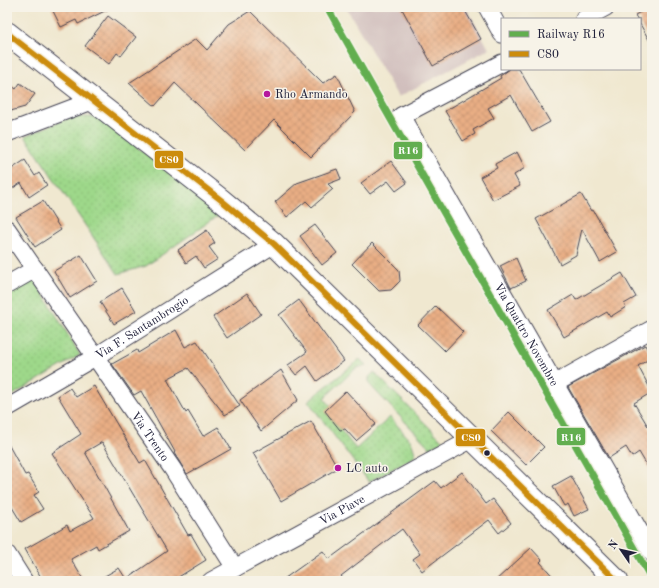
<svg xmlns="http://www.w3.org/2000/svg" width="659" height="588" font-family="'Old Standard TT',serif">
<defs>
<pattern id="grass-dots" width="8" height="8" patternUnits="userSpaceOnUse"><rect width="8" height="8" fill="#9ed88a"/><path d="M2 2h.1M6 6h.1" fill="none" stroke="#88b978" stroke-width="1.8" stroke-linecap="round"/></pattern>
<pattern id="building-cross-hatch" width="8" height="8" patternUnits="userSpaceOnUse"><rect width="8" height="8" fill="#e9ae84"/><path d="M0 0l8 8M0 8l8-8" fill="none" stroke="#c89573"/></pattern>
</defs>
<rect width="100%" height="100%" fill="#f7f3e8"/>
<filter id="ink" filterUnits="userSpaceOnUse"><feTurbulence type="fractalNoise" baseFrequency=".025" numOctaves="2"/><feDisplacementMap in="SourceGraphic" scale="8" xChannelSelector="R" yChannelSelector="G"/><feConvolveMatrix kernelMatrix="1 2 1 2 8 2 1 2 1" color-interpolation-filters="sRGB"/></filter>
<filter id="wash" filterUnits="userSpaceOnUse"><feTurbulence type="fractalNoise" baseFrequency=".012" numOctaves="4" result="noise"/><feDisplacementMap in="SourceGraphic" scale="16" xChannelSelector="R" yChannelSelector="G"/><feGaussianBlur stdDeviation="0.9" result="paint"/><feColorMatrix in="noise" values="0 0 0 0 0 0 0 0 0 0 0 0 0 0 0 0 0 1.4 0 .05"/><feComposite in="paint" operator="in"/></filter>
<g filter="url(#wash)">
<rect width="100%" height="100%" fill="#f0e8d0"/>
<path fill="#d1bfbd" d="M346,7H466L489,49L398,97Z"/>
<path fill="url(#grass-dots)" stroke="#607d62" d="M71,117H97L223,212L146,266L118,274L25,136Z
M34,278L80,355L11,396L7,389V294Z
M360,359L366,365L355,369L324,398L331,406L325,411L356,449L390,417L411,441L416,456L369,482L308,401Z
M374,372L443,441L430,448L369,384V377Z"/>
<g id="blocks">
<path fill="url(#building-cross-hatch)" d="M51,7H113L78,24L76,20L61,27Z
M401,7H463L481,39L433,66Z
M650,7H652V45L640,24V19H637L635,15Z
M250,11L323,83L337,74L355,112L311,157L274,120L245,150L175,83L155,106L129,83L196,39L207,50L229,24Z
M108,16L136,37L121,56L117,53L109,64L85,46Z
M510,69H519L550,122L532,132L511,95L488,108L494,118L473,130L475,134L463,141L445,111L501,78L500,76Z
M7,82L16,89L20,83L35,94L25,107L7,112Z
M517,152L525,168L514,175L520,186L493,200L480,177L497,168L495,164Z
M25,160L35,176L39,173L47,185L29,197L21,183L7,192V172Z
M391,161L407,183L396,191L388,181L370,194L361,183Z
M337,169L341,179L328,184L333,189L312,207L306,201L287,217L275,202L297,183Z
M581,194L591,211L593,210L617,252L600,262L582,229L576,255L560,264L536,219Z
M43,201L61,230L35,247L16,217Z
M315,225L337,253L322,265L300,236Z
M207,230L215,243L209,247L218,259L204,268L196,256L186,263L178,250Z
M372,243L399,270L400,281L391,290L379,291L352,264Z
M81,255L97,281L70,298L54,271Z
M516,258L526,281L511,288L500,266Z
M622,273L636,297L624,304L626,307L610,317L607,312L564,337L548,310L573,295L576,300Z
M122,288L136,311L114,324L100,302Z
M247,293L261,314L227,338L213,317Z
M299,300L344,361L317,381L307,366L296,375L288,365L307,352L279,315Z
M436,306L463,332L445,351L418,325Z
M176,330L185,347L197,341L240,406L225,415L188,368L167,379L186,413L188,411L203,436L218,427L231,449L187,474L174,453L175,452L141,391L134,395L112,364L137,350L138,353Z
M645,345L652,357L638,366L652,392L634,403L652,433V474L639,452L632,457L626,447L609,458L568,387Z
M281,370L298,400L261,431L240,400Z
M94,386L140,463L145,460L188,535L191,534L206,560L172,581H96L119,568L126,579L167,551L102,442L85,452L129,531L98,549L96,545L71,559L84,581H43L25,549L67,525L70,531L94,518L52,453L81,434L58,396L70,388L76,397Z
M346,391L376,424L356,441L345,429L340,430L325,411Z
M509,412L544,447L526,465L491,431Z
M311,421L338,468L281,501L253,453Z
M7,442L25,475L28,474L39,492L34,495L43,509L21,522L7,499Z
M462,472L486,504L493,499L511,523L499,533L489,520L422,571L413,559L420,554L402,529L341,576L345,581H281L323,551L329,559L435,481L441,488Z
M571,476L589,509L574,516L568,504L564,506L553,486Z
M531,548L542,560L540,562L557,581H495Z"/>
</g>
</g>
<g filter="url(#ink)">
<use href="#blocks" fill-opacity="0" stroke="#414051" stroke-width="1"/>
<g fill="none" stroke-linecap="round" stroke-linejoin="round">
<g stroke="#414051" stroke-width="19">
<g id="street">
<path d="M487,7L502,34"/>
<path d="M584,19L606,7"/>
<path id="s1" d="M502,63L401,116L652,553"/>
<path d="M7,133L94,100"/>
<path id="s2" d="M7,229L172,468L235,568"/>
<path d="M7,285L35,269"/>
<path d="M554,384L652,329"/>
<path id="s3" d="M7,408L95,357L274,244"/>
<path d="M7,554L24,581"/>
<path id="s4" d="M211,581L472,439"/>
</g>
</g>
<g stroke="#414051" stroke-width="24">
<path id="secondary" d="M7,33L221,200L274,244L617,581"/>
</g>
<use href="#street" stroke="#fff" stroke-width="17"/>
<use href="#secondary" stroke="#fff" stroke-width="22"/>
<g stroke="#f7f3e8" stroke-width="9">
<path id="bus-1" d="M7,33L221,200L274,244L617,581"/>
</g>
<use href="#bus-1" stroke="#cc8c0c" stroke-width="6"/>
<g stroke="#f7f3e8" stroke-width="10">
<path id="rail-1" d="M327,7L652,580"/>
</g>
<use href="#rail-1" stroke="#62ae4f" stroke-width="7"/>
</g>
</g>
<g fill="#b5179e" stroke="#f7f3e8" stroke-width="1.5">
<circle cx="267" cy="94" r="4"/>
<circle cx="338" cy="468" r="4"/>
</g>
<circle fill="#22223b" stroke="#f7f3e8" stroke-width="1.5" cx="487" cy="453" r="3.5"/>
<g text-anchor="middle" stroke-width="3" stroke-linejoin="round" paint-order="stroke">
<g font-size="12" fill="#22223b" stroke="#f7f3e8" text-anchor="start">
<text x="275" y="98">Rho Armando</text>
<text x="346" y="472">LC auto</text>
</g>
<g font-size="12" fill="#22223b" stroke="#f7f3e8">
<text dy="4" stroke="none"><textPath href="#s3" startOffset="157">Via F. Santambrogio</textPath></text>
<text dy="4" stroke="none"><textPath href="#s1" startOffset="366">Via Quattro Novembre</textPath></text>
<text dy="4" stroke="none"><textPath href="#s2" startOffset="252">Via Trento</textPath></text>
<text dy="4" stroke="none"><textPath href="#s4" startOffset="149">Via Piave</textPath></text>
</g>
</g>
<g stroke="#f7f3e8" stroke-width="1.5">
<rect x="393" y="141" width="30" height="19" rx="4" fill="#62ae4f"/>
<rect x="154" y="150" width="30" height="19" rx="4" fill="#cc8c0c"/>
<rect x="556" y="427" width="30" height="19" rx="4" fill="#62ae4f"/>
<rect x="455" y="428" width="31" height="19" rx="4" fill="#cc8c0c"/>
</g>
<g font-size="11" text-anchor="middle" font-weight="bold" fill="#fff">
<text x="408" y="154">R16</text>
<text x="169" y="163">C80</text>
<text x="571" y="441">R16</text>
<text x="471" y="441">C80</text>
</g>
<rect width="659" height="588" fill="none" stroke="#f7f3e8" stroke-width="24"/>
<rect x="501" y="18" width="140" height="52" fill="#f7f3e8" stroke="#a29fa3"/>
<rect x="509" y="31" width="20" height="6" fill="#62ae4f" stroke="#a29fa3"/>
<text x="537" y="38" font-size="12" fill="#22223b">Railway R16</text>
<rect x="509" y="51" width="20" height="6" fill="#cc8c0c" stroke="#a29fa3"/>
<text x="537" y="58" font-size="12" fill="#22223b">C80</text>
<g transform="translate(621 550) rotate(304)" stroke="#f7f3e8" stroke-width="3" paint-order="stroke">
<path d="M0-3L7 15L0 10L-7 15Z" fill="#22223b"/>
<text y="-6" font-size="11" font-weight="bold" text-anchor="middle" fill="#22223b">N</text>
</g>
</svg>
